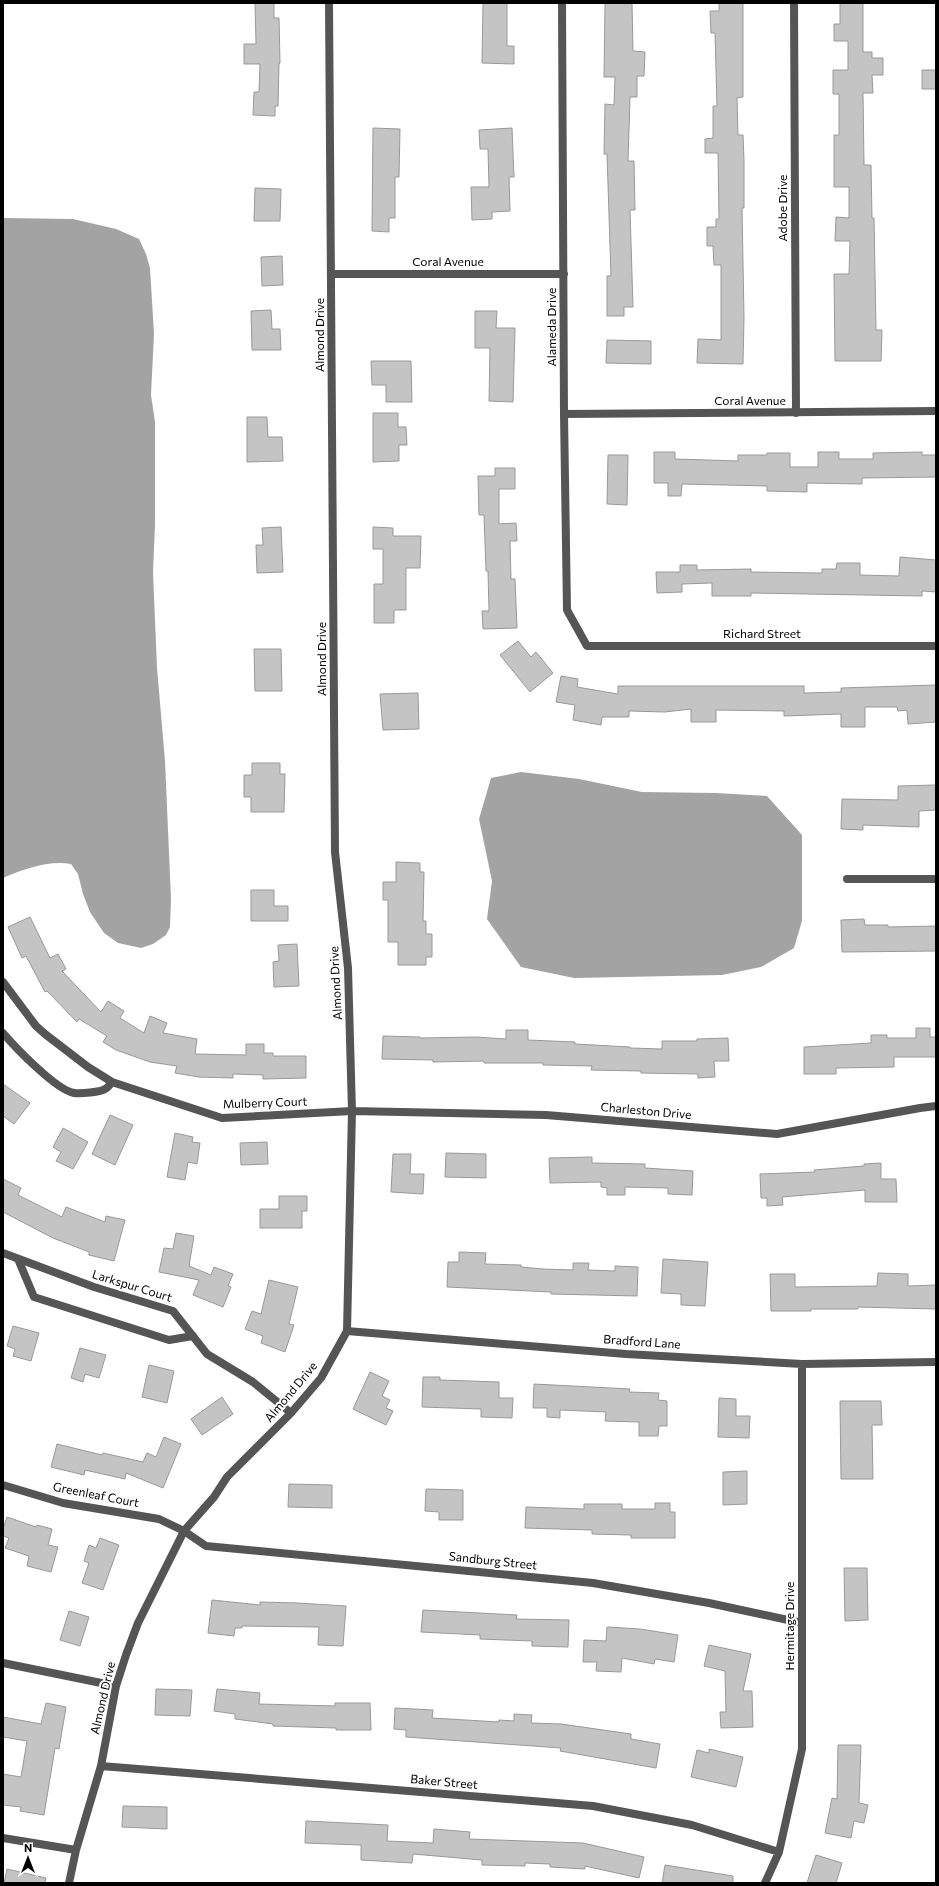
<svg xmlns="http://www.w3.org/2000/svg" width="939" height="1886" font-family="Commissioner,sans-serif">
<rect width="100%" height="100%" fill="#fff"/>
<path fill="#a3a3a3" d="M3,218L73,219L116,229L139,239L146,254L150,268L154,334L151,395L155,422V525L153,572L157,668L165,761L171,899L170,927L166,935L153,944L141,948L118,943L104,933L90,912L83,894L78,874L71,864C50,860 23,869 3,878Z
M521,772L579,779L642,792L716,793L767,796L802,835V921L794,948L761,967L722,975L574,978L521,967L487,919L492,881L479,819L491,778Z"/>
<path fill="#c4c4c4" stroke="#999" d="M255,3H274V18H279L280,63L279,64L278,106H275V116L253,115L254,92H259L260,64H244V44H256Z
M483,3H507V46H514V64L482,63Z
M605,3H632L633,51L645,52L644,76H637V97H630L628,161H634L635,210H630L633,307H624V316H607V276H611L607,154H604L605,104L614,105L615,77H604Z
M719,3H743V97L737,98L738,135H743L744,160V208H742L744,318L743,364L697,363L698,339L721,340V265H714L713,246H707V227H716V219H719L718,153H705V139L713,138V106H717L715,33H711L710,11H719Z
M840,3H863V52H872V58H883V75H872L873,93H863L864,165H871L872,218H874L876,330H882L881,361H835L834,274H849L850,241H835L836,217L849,218V187H834V135H839V94H833V70H848V41H834V24H840Z
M922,70H936V89H922Z
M373,128L400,129L399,177H395V218H389V232L372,231Z
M512,128L514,177H509L510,211L492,212V219L472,220L471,187H489L488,149H480L479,130Z
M255,188L281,189L280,221H254Z
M282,256L283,285L262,286L261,257Z
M271,310L272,329H280L281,350H252L251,311Z
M475,311H497L496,328H515L513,402L489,401L490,348H475Z
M607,340L651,341V364L606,363Z
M371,361H411L412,402H386V385H372Z
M373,413H398V427H406L407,445H399V461L373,462Z
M247,417H267L268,437H282L283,461L247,462Z
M654,452H675V459L738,461V455H767V453H790V467H818V452H839V459H873V453L922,452V455H936V477L862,478V484L807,483V492L767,491V486L682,484L681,496H668V483H654Z
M608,455H628L627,505L607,504Z
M495,468H515V489H499V524L516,523L517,541H510L511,579H515L517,628L483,629L482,611H489L488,571H486L484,515H479L478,476H495Z
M281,527L283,572L257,573L256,545H263L262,528Z
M373,527L393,528V536H421L420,568H406V610H394V623H374V584H383V549H373Z
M900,557L936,560V592L922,591V596L751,593V596H712V583L682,584V592L657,593L656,572H680V565H697V570L751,569V572L822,573V569H836L837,563H860V575L899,576Z
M518,641L531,657L536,652L553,673L530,692L500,655Z
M254,649H281L282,691H255Z
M561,676L578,679L577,687L618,694V686H804V693L841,692V688L936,685V722L908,724L907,710L898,711L897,707H865V727H841V714L784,716V711L716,710V722H691V709L665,712L629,711V717H602L601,725L573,720L575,705L556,702Z
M418,693L419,729L383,730L380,694Z
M252,763H280V774H285L284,812H251V797H244V775H252Z
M936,785V810L919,811V827L863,825V830L841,829L842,799L898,800V786Z
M396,862L420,863V872H424L423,921H426V934H432V957H426V965H398V942H388V900H383V882H396Z
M251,890H274V906H288V921H251Z
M30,917L50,958L58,954L66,969L62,971L101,1012L108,1001L124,1011L120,1018L144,1033L150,1016L167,1023L163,1033L197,1039L195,1054L246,1055V1044H264V1053H273V1056H306V1078L263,1079V1075L233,1074V1078L199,1077L175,1073L177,1066L150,1062L116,1050L103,1042L107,1036L79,1019L77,1022L47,991L45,992L26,956L22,958L8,927Z
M864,919L865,925H888V927L936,926V951L842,952L841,920Z
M297,944L299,986L274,987L273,962L279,961L278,945Z
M916,1028H930V1037H936V1057H894V1067L836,1068V1074H804V1047L871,1043V1035H887V1038H916Z
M506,1030H528V1040L575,1042V1044L630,1047V1048L662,1049V1041H697V1039L728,1038L729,1061H714L715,1077L698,1078V1074L641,1073V1071L591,1070L592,1066L543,1065V1063H484V1061L433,1062V1060L382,1059L383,1036L420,1037V1038L476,1037L506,1039Z
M3,1084L30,1103L14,1124L3,1116Z
M110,1115L133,1125L115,1165L92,1154Z
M63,1128L88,1142L73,1169L56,1161L61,1152L53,1147Z
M175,1133L193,1137L192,1142L200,1143L197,1164L188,1162L185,1180L167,1177Z
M267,1142L268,1164L241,1165L240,1143Z
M446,1153L486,1154V1178L445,1177Z
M393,1154H411L410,1174H424L423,1194L391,1192Z
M592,1157V1163L645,1164V1168L693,1171L692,1195L668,1194V1188L625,1187V1195H607V1188L601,1187V1182L550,1183L549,1158Z
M881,1163V1179H896L897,1202H865V1190L782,1197L783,1205L767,1206V1198H761L760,1174L815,1172L814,1170L864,1166V1164Z
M3,1179L21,1188L18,1195L62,1217L66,1207L105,1222L106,1216L125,1220L114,1261L89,1255V1252L53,1238L3,1212Z
M279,1196H307V1211H302V1228H260V1209H279Z
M176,1233L194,1236L189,1266L211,1275L214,1267L233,1274L228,1286L231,1287L223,1307L193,1295L199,1280L159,1272L164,1248L173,1249Z
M459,1252L486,1253L485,1264L521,1265V1267L543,1269L573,1270V1263H589L588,1270L615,1271V1266L638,1267L637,1296L551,1294V1292L447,1287L448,1262H459Z
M663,1259L708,1262L705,1306L681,1305V1294L661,1293Z
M878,1273L908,1274V1286L936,1285V1309L858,1307V1309H811V1311H771L770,1274H795V1287L877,1286Z
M269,1280L298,1287L289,1324L294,1325L285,1352L261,1343L263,1336L245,1329L252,1311L261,1314Z
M13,1326L39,1333L31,1361L13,1356L15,1349L7,1346Z
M80,1348L106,1355L99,1378L85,1374L83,1382L71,1378Z
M149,1365L174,1371L167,1403L142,1397Z
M370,1372L389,1381L382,1396L390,1400L386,1408L393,1411L386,1425L353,1409Z
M423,1377H440V1380L499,1382V1398H513L512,1418L481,1417V1409L422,1407Z
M534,1384L630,1389L629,1392L659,1393L658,1400L667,1401V1426H659L658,1436H639V1422L605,1421L606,1412L560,1410V1418L547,1417V1408H533Z
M222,1397L233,1414L202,1435L191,1419Z
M719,1398L736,1399V1416H750L749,1438L718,1437Z
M840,1401H881L882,1425H872L873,1479H841Z
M164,1437L181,1444L163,1488L126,1473L125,1479L85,1470L84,1475L51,1467L57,1444L102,1455L103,1453L143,1462L147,1453L156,1457Z
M747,1471V1504L723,1505V1472Z
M289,1484L332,1485V1508L288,1507Z
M426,1489L463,1490V1520H439V1512L425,1511Z
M655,1503H670V1512H675V1538H631V1535L592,1534V1530L525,1528L526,1507L584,1509V1504H622V1509H655Z
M7,1517L36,1527L37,1525L52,1529L48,1545L58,1547L51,1572L27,1566L29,1556L5,1548L9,1538L3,1536V1529Z
M100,1538L119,1545L103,1590L82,1583L89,1563L84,1561L89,1545L96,1548Z
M844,1568H867L868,1620L845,1621Z
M212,1600L260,1605V1602L298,1603L346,1606L343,1646L318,1645L319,1627L242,1626V1628H235L234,1636L208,1633Z
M423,1610L517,1615L516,1619L569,1620L568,1647L532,1646V1641L480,1639V1635L421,1632Z
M69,1611L89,1617L80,1646L60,1640Z
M607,1627L640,1629L678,1635L674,1662L655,1659L654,1664L622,1658L621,1672L596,1671L597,1662H583L584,1640L606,1641Z
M709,1645L751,1654L743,1691H752L753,1727L721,1728L720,1712H726L725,1671L704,1666Z
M156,1689L192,1690L190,1716L155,1715Z
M217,1689L260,1693L259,1704L335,1706V1703H370L371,1730H336V1728L273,1726V1724L235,1719V1714L214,1711Z
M46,1703L66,1707L59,1749L55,1748L44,1815L20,1811L21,1807L3,1805V1774L21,1777L27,1741L3,1737V1717L41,1724Z
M395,1708L433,1710L432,1718L499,1722V1720L514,1721V1714L532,1715L531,1723L561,1724L631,1734V1739L660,1744L656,1768L560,1751L561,1748L406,1737V1730L394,1729Z
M838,1745H861L859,1803L868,1805L864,1823L854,1821L851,1838L825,1833L832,1798L837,1799Z
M709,1749L743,1757L736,1787L691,1777L697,1750L709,1753Z
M123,1806L167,1807V1829L122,1827Z
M306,1821L388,1825L387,1841L433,1843L434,1829L470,1832L469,1839L583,1843L644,1857L639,1878L585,1866V1869L550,1867V1864L525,1863V1866L482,1865V1860L413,1854L412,1863L361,1860V1845L305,1843Z
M816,1855L842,1863L836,1883H807Z
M665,1865L733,1876V1883H662Z
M7,1869L46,1878L45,1883H4Z"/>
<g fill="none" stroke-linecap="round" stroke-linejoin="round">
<path stroke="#555" stroke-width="8" d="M18,1259L34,1297L169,1340L193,1336"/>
<path stroke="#555" stroke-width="8" d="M562,3L564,414L567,610L587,646H936
M794,3L796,413
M332,274H564
M564,414L936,411
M847,879H936
M3,982L36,1026L45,1034L88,1067L112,1082L222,1118L352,1111L546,1115L777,1134L920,1108L936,1106
M3,1033C15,1047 56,1090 74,1093C80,1094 101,1092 105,1089C108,1088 110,1084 112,1082
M3,1253L94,1287L173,1311L207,1354L253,1382L291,1413
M347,1331L626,1354L802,1364L936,1362
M3,1485L63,1503L159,1519L184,1531L206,1546L593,1583L709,1603L802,1623
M3,1663L116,1686
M101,1766L593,1806L692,1825L779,1852
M3,1838L76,1850
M69,1883L76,1850L101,1766L116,1686L126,1655L138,1623L184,1531L214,1497L227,1477L291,1413L321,1378L347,1331L352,1111L348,968L335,852L329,3
M765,1883L779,1852L802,1749V1364"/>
</g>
<g text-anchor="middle" stroke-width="4" stroke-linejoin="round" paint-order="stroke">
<g font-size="12" fill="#000" stroke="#fff">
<text transform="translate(783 208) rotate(-90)" y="4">Adobe Drive</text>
<text x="448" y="266">Coral Avenue</text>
<text transform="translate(552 327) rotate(-90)" y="4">Alameda Drive</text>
<text transform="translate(320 335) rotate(-90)" y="4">Almond Drive</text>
<text x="750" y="405">Coral Avenue</text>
<text x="762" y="638">Richard Street</text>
<text transform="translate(322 659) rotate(-90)" y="4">Almond Drive</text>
<text transform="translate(336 983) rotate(-93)" y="4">Almond Drive</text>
<text transform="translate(265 1103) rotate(-2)" y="4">Mulberry Court</text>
<text transform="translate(646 1111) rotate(5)" y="4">Charleston Drive</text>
<text transform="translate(132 1286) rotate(17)" y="4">Larkspur Court</text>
<text transform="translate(642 1342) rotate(4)" y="4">Bradford Lane</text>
<text transform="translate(291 1392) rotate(-50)" y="4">Almond Drive</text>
<text transform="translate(96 1495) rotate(11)" y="4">Greenleaf Court</text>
<text transform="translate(493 1561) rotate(6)" y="4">Sandburg Street</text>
<text transform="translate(790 1626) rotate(-90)" y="4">Hermitage Drive</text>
<text transform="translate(103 1698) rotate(-77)" y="4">Almond Drive</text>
<text transform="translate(444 1782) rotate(5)" y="4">Baker Street</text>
</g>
</g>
<rect width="939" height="1886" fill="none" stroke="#000000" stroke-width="8"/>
<g transform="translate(28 1858)" stroke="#ffffff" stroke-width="3" paint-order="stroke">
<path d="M0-3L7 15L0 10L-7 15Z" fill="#000000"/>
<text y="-6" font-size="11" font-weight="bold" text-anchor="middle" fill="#000000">N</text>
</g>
</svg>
